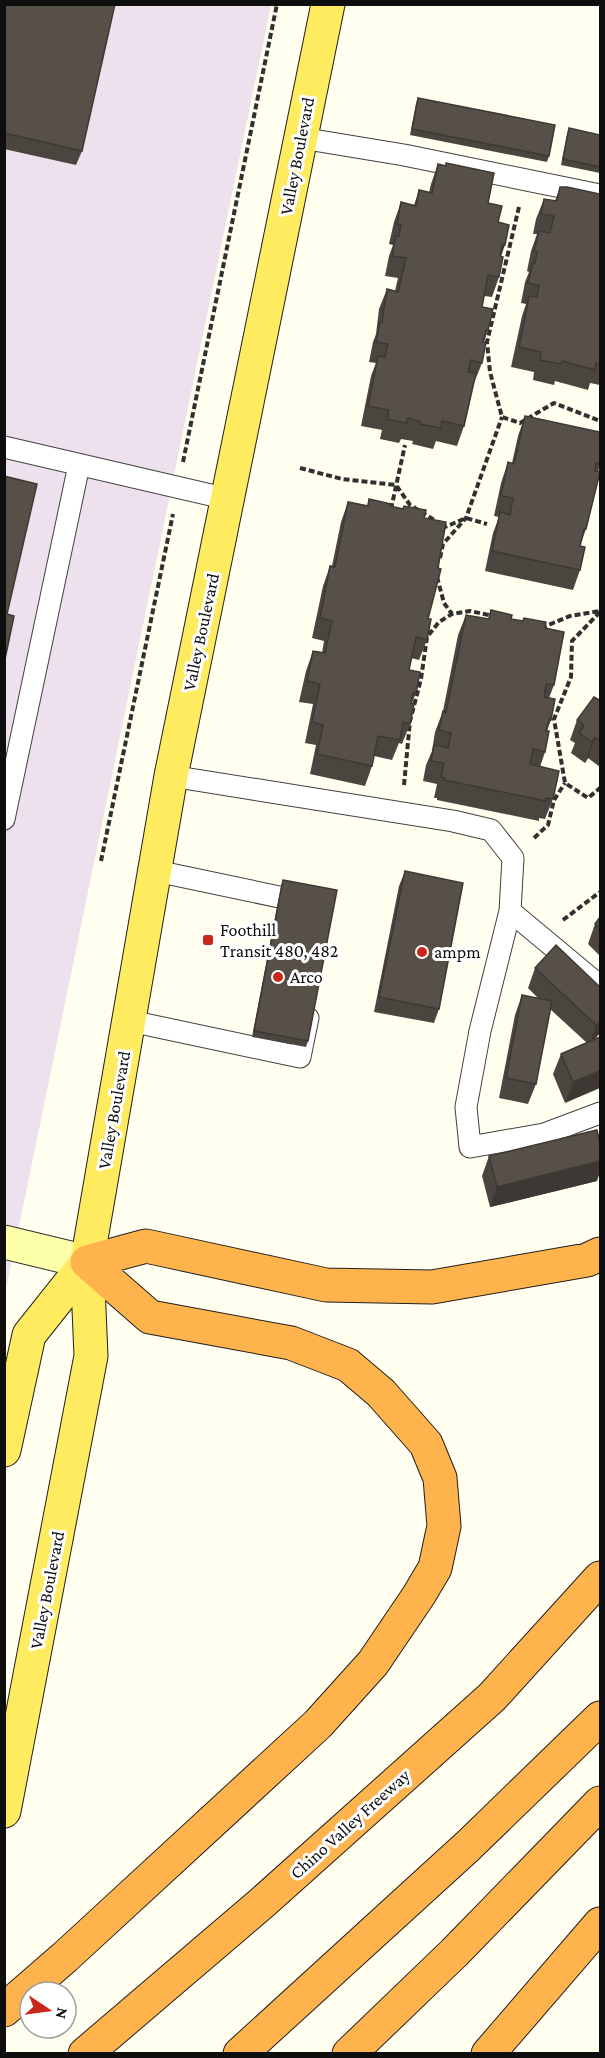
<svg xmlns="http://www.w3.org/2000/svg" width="605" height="2058" font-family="'Crimson Pro',serif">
<rect width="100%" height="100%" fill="#fffeef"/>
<path fill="#ede1ed" d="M5,5H271L5,1294Z"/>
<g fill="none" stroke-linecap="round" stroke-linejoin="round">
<g stroke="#414141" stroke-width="23">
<path id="lane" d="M301,138L404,155L600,195
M4,447L228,499
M171,776L453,821L491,830L513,858L510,911L480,1031L466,1107L470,1147L544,1134L600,1113
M4,819L79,465
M156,871L308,903
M510,911L600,986
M130,1021L300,1057L308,1018"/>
</g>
<g stroke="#303030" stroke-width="35">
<path id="secondary" d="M4,1242L87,1262"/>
</g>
<g stroke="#1f1f1f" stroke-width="35">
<path id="primary" d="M4,1450L29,1335L87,1262
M4,1811L91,1356L87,1262L171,776L328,4"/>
</g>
<g stroke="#1f1f1f" stroke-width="35">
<path id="highway" d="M87,1262L146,1246L326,1285L432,1287L587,1260L600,1254
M4,2010L65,1957L318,1724L373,1663L419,1595L435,1568L444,1526L440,1478L426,1444L381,1393L348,1365L291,1343L150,1317L87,1262
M85,2054L263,1902L492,1697L600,1578
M240,2054L468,1846L600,1718
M349,2054L455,1952L600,1803
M488,2054L600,1924"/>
</g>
<path stroke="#303030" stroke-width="4" stroke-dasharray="6 3" stroke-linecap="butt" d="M519,207L487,342L490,372L502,417L520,423L554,403L600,421
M183,462L277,4
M300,468L342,479L396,485L410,505L436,521
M391,509L405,445
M442,525L445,527L466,518L487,524
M440,558L443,544L466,518L502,417
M437,577L444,603L452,614
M600,612L572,641L571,677L554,719L565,783L588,798L600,788
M541,628L570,616L600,611
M404,785L410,721L421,679L427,637L439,622L452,614L470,611L493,616
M534,838L548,825L554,800L565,783
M101,861L173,514
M563,920L600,892"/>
<use href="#lane" stroke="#fff" stroke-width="21"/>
<use href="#secondary" stroke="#feffaa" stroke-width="33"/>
<use href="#primary" stroke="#ffeb5f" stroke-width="33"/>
<use href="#highway" stroke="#ffb34d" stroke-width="33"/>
</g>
<path fill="#4b453f" d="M4,4L82,151L76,165L4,149Z
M418,98L549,156L547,162L410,135L416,104Z
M569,128L600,135V173L561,165L567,134Z
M438,164L488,203L498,222L501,256L499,277L492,297L484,296L482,307L488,330L484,342L482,363L474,383L464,426L457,446L436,441L433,449L412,444L413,441L401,439L399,443L380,439L382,430L361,426L371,376L376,363L369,362L373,342L376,334L379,309L387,289L395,291L398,278L385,276L389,256L393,245L389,244L394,222L401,202L414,205L419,190L429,193L431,184Z
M560,187L600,194V385L590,383L588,390L555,381L554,385L533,380L534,372L511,367L522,316L526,304L521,303L525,282L529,272L527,271L531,251L537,234H533L536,219L544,199L555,201Z
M525,416L600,464L598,472L586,529L580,546V570L573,590L485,571L493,533L499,517L494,516L501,483L508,462L512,463L518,436Z
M369,499L424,518L428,619L427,640L419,660L411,658L409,670L416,693L412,703L410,724L402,744L399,743L392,760L374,756L372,766L365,786L310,774L316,745L305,743L313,704L299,702L306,671L313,651L322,653L324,641L312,638L323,586L330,566H332L341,522L348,502L367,506Z
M491,610L511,619L545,628L554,685L549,698L551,720L547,731L545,752L540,767L553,799L545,819L539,818V821L437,800V798H434L437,784L423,781L426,765L432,751L435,732L443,711L458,635L466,615L488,619Z
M600,699V767L588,758L585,763L571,753L575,743L570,740L577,720Z
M405,871L439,1009L434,1023L374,1012L399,886Z
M283,880L308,1041L306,1047L252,1037L281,886Z
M600,917V956L588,944L595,924Z
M535,968L600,987V1033L594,1040L565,1103L553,1074L561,1054L587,1043L550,1009L536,1084L528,1104L499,1098L515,1015L522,995L539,999L528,988Z
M489,1156L597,1181L490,1207L482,1176Z"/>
<path fill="#3d3833" d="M502,245H505L498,265Z
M595,737L588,758L585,763L592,742Z
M600,1021V1033L589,1045L596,1025Z
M600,1071V1088L565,1103L573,1082Z
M600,1161V1172L597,1181L490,1207L497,1187Z"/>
<path fill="#575049" stroke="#3d3833" stroke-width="1.5" d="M4,4H115L82,151L4,133Z
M418,98L555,125L549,156L412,129Z
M569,128L600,135V167L563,159Z
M446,163L494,173L488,203L502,206L498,222L509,225L505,245H502L500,256L503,257L499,277L488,275L482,307L493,309L488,330H486L483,342H486L482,363L471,360L468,372L476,373L464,426L442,421L441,428L420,424V421L408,418L406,423L387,419L389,410L368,406L378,356L385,357L388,344L376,342L380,322H382L387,289L398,292L406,258L392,256L396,235L399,236L401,225L397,224L401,202L416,206L419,190L432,193L438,164L446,166Z
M560,187H567L600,194V364L596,363L595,370L562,361L561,364L540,360L541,352L519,347L529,296L537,297L539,285L528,283L533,262L535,263L537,252L534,251L539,231L550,233L554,216L541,214L544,199L557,201Z
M525,416L600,432V464L596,463L595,471L600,472L586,529H584L580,546L585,547L580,570L492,551L500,512L510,515L513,498L501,496L508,462L514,464Z
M4,476L37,484L7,614L14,616L4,664Z
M369,499L391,504L390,506L403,509L404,506L426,510L424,518L446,522L438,568L441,569L428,619H431L427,640L416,637L409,670L420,672L416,693H413L411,703L414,704L410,724L403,722L400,740L378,736L372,766L317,754L323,725L312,722L320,684L307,681L313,651L325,653L332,621L320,618L330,566L335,567L348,502L368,506Z
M491,610L512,615L511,619L523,621L524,618L546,622L545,628L564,632L554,685L546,684L544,697L555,699L551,720L549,719L546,731H549L545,752L533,749L530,764L559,771L553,799L546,798V801L444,780L445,778L441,777L444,763L431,761L434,745L448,748L451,733L439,730L443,711L446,712L466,615L489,619Z
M594,697L599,700L600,699V741L595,737L592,742L579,733L584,725L577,720Z
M405,871L463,883L439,1009L379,997Z
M283,880L337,890L308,1041L254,1031Z
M600,917V929L595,924Z
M556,945L600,987V1021L596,1025L535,968Z
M522,995L552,1001L536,1084L506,1078Z
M600,1037V1071L573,1082L561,1054Z
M597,1130L600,1144V1161L497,1187L489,1156Z"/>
<g fill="#ca2619" stroke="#fff" stroke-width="2">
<rect x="202" y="934" width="12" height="12" rx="3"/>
<circle cx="422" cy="952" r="6"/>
<circle cx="278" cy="977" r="6"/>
</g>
<g text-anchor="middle" stroke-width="6" stroke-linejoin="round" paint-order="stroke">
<g font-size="18" fill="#0e0e0e" stroke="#fff">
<text transform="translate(297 156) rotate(-79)" y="6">Valley Boulevard</text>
<text transform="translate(201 632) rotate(-78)" y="6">Valley Boulevard</text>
<text transform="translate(114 1110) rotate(-80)" y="6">Valley Boulevard</text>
<text transform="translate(47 1590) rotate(-79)" y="6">Valley Boulevard</text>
<text transform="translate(350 1824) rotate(-42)" y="6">Chino Valley Freeway</text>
</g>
<g font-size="18" fill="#0e0e0e" stroke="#fff" text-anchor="start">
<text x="220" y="936">Foothill<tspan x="220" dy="21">Transit 480, 482</tspan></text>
<text x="434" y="958">ampm</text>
<text x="290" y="983">Arco</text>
</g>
</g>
<rect width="605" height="2058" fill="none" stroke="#0e0e0e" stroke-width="12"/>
<g transform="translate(48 2010) rotate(103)"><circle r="28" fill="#ffffff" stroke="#9f9f9f" stroke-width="1.5"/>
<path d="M0-4.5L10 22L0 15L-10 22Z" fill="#ca2619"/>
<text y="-9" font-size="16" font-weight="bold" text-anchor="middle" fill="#0e0e0e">N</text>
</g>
</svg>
